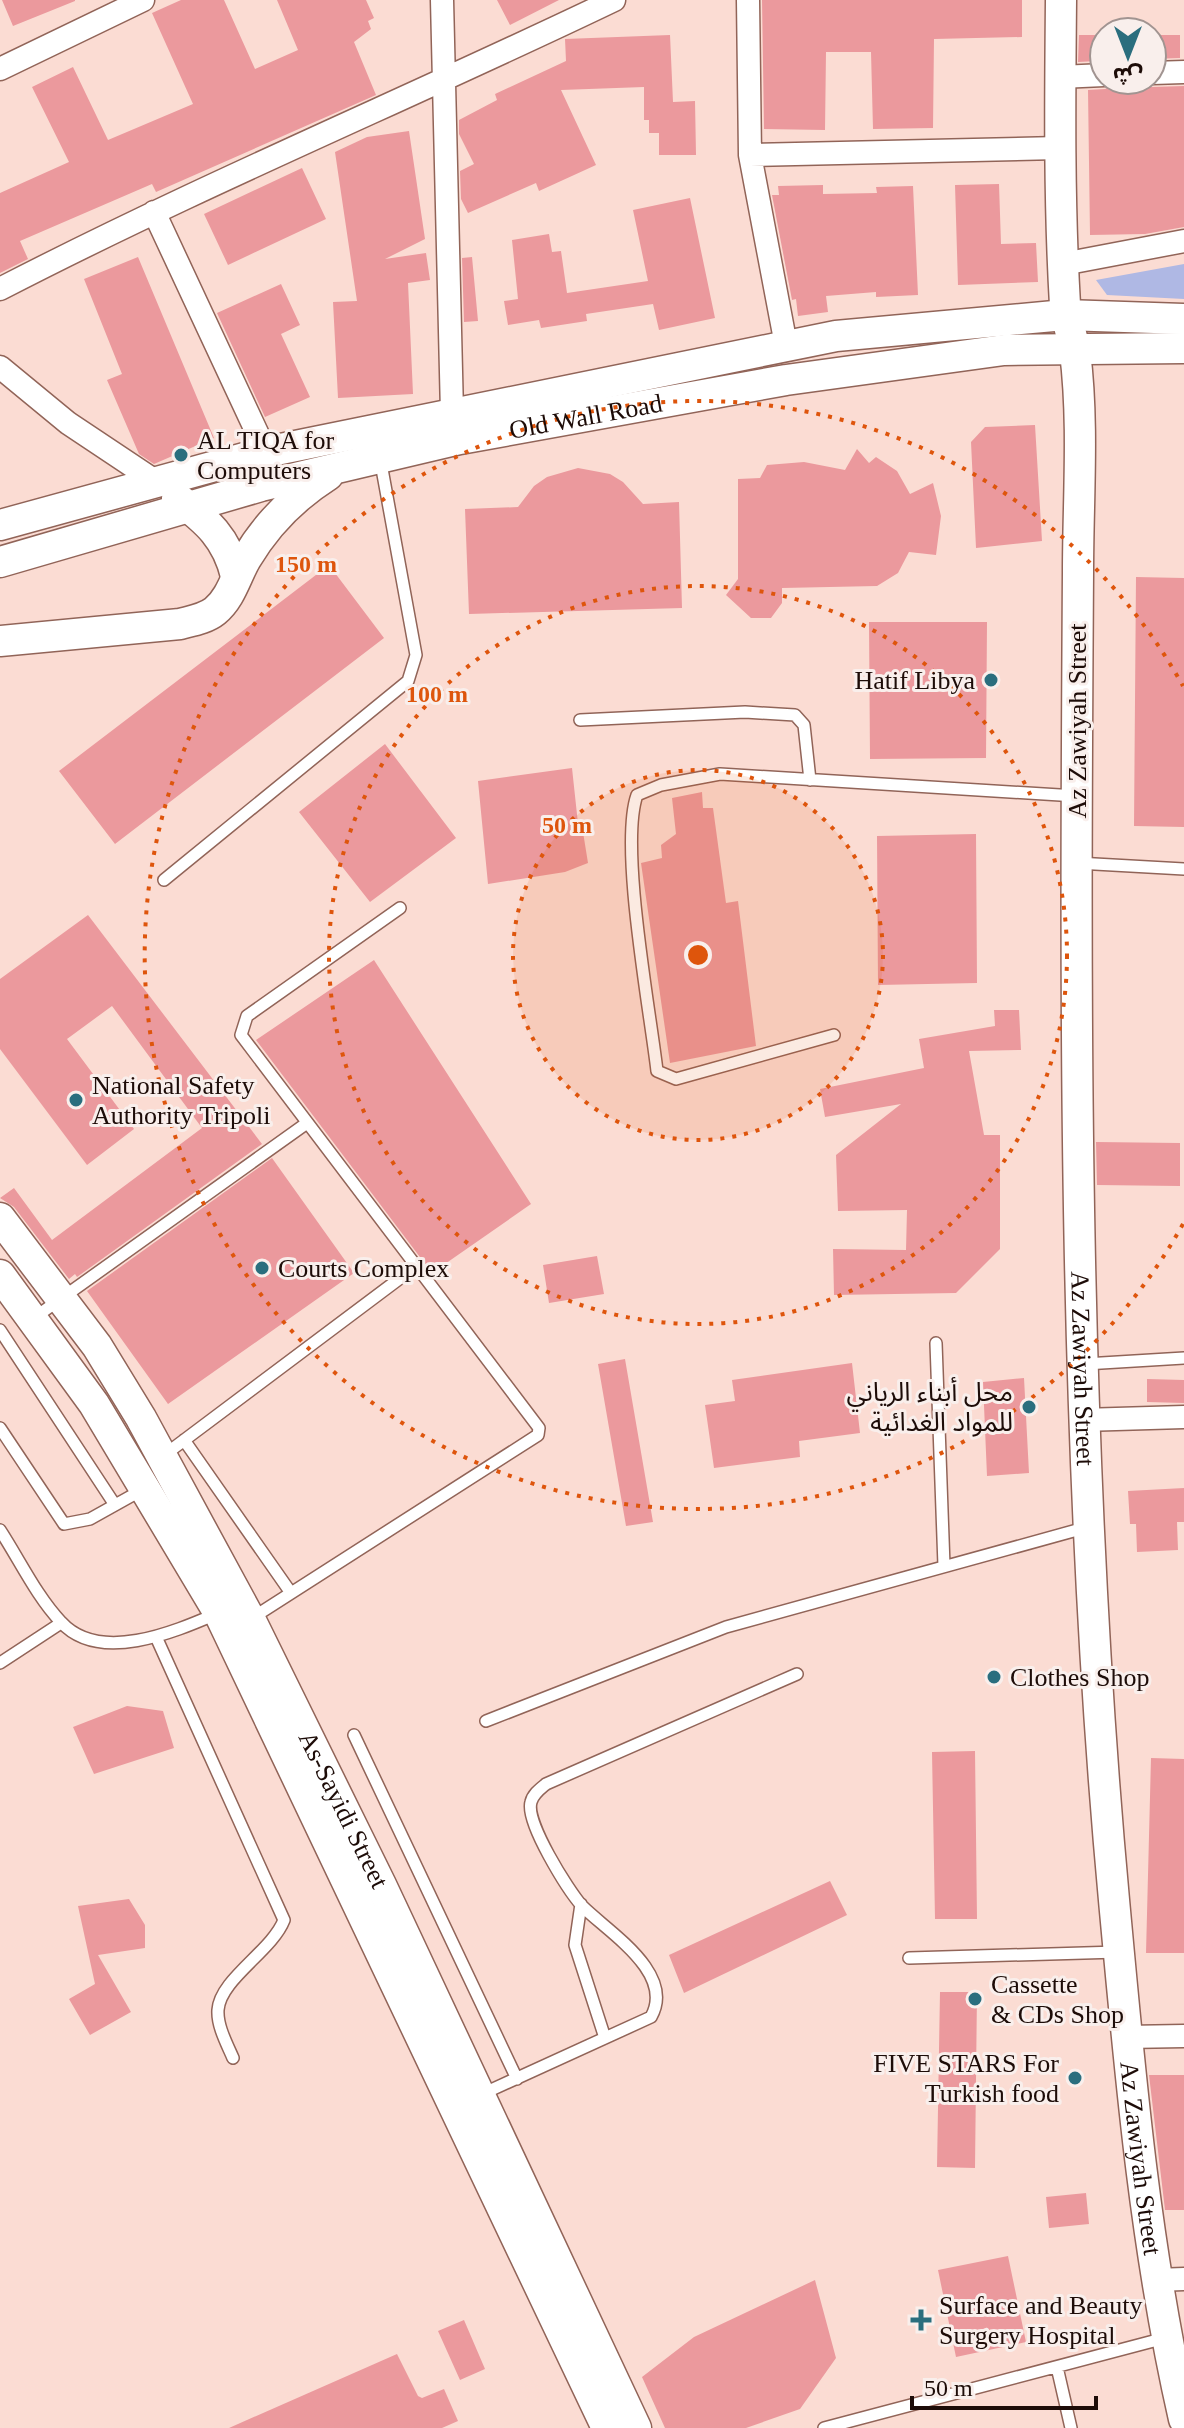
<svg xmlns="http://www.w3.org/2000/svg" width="1184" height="2428" font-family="'Times New Roman','Noto Sans Arabic',serif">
<rect width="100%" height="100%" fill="#fbdcd3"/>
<path fill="#afb8e4" d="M1184,264V299L1107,295L1096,280Z"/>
<path fill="#eb999d" d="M2,0H75V1L13,26Z
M181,0H224L255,69L298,50L277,0H366L374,18L368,21L371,29L354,42L376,95L156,192L152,184L20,241L28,259L0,273V193L69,162L32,87L73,67L108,140L193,104L152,13Z
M497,0H559L510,25Z
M762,0H1022V37L934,39L933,128L873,129L871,52H826L825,130L764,129Z
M670,35L673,102L695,101L696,155H659V133H649V120H644V87L561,90L596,165L539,191L536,183L468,213L461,199L460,171L474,164L459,134V120L497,100L495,94L566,61L565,39Z
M1079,35H1097V61L1078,62Z
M1152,35H1180V58L1152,59Z
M1142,82L1152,87L1184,86V227L1145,234L1090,235L1088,90L1105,89L1116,83Z
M409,131L425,239L385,259L426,253L430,280L408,283L413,394L338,398L333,302L357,301L335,152L367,137Z
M302,168L326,219L228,265L204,214Z
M999,184L1001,244L1036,243L1038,282L958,285L955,185Z
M823,185V194L877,193L876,187L913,186L918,295L876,297V292L826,296L828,312L798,316L796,299L792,300L772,195H779L778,186Z
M690,198L715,318L659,330L653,304L586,314L587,321L541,328L539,320L508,325L504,301L518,299L512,240L549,234L552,252L561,251L567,293L648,281L633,210Z
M138,257L214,438L154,464L139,454L107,380L122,374L84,279Z
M472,257L478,321L464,322L462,258Z
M281,284L300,325L281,334L310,397L265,417L217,313Z
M1035,425L1042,541L976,548L971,442L985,427Z
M857,449L869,463L876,457L897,471L910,494L933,483L941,516L936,555L909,552L898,573L877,586L782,588V603L771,618H751L726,595L738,579V479L760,478L767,465L804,462L845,470Z
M578,468L610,474L623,482L643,504L679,502L682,608L469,614L465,509L518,507L534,486L547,477Z
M329,565L384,638L115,844L59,771Z
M1136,577L1184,578V827L1134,826Z
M869,622H987L986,758L870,759Z
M385,744L456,838L370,902L299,812Z
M572,768L579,833L583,832L588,863L565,872L488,884L478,781Z
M702,792L703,808H713L726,903L738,901L756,1046L670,1063L641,863L662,858L661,845L676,834L672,798Z
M976,834L977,983L878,985L877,836Z
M88,915L262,1144L77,1277L75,1274L69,1279L14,1207L0,1198L14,1188L52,1240L202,1128L112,1006L67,1039L134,1129L87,1165L0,1049V979Z
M374,960L531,1204L432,1273L256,1040Z
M994,1010H1019L1021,1050L969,1051L984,1135H1000V1249L956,1293L834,1295L833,1249L906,1250L907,1210L838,1211L836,1155L901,1104L825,1117L820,1089L924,1068L919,1039L995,1026Z
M1096,1142L1180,1143V1186L1097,1185Z
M272,1158L354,1273L168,1404L87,1291Z
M597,1256L604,1294L549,1303L543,1265Z
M625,1359L653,1522L626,1526L598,1364Z
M852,1363L860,1433L799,1441L800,1457L714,1468L705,1405L735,1401L732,1380Z
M1024,1378L1029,1473L987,1476L983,1382Z
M1147,1379L1184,1380V1403L1147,1402Z
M1184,1488V1522H1177L1178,1550L1137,1552L1136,1524H1130L1128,1491Z
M127,1706L163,1711L174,1748L94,1774L73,1727Z
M975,1751L977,1919H935L932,1752Z
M1151,1758L1184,1759V1953H1146Z
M830,1881L847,1915L684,1993L669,1955Z
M129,1899L145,1925V1948L98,1955L131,2012L90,2035L69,1999L95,1984L78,1906Z
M940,1992H977L975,2168L937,2167Z
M1149,2075H1184V2210H1165Z
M1086,2193L1089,2224L1049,2228L1046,2197Z
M1008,2256L1026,2342L956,2357L938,2270Z
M815,2280L836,2358L800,2409L746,2428H665L642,2377L694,2337Z
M464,2320L485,2369L460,2380L438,2331Z
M397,2354L418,2396L422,2398L444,2389L458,2421L442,2428H229Z"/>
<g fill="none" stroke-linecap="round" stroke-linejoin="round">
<g stroke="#916458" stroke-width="14">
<path id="service" d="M580,720L745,712L795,715L804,725L810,780
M1077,863L1184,869
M164,880L408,681L416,655L380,458
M834,1035L676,1079L657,1071C650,1010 619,846 637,795L661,785L720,774L1076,796
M34,1318L307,1123
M0,1330L115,1505
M936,1343L944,1566
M1085,1364L1184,1358
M0,1428L64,1524L90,1519L142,1490
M184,1440L291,1593
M163,1456L415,1267
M0,1530C19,1559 37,1597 61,1622C99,1664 174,1632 216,1614
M252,1618L538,1435L539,1428L241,1035L247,1016L400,908
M157,1639L284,1920C272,1951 220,1979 218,2010C217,2026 227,2044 233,2058
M0,1663L61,1623
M486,1721L726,1627L1088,1527
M354,1735L517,2079
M581,1904L575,1945L605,2038
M909,1958L1118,1952
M480,2095L651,2017C676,1973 608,1932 582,1906C568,1890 525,1822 531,1802C533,1794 540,1789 546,1784L797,1674
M1057,2367L1071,2428
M824,2428L1165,2338"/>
</g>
<g stroke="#916458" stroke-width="25">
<path id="minor" d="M442,0L452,413L456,426
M748,0L750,155L1059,148
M0,69L143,0
M1152,73L1184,72
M1060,77L1104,75
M750,155L786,345
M154,212L266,452
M1063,264L1184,241
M0,289C201,185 410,98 614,0
M0,367L68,423L155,481
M1082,1420L1184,1417
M1126,2037L1184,2036
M1156,2280L1184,2279"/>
</g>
<g stroke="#916458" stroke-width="33">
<g id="secondary">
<path id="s1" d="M1061,0C1060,102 1059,203 1065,305C1066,321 1073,336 1075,352C1084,424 1078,499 1078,572C1075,1015 1073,1458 1114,1900C1130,2074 1145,2248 1184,2419"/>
<path d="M177,498C207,521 227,538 236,576"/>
<path d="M0,525L266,452L836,336L1065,315L1184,319"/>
<path id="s2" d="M0,562L261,486L460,439L786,380L1004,350L1184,348"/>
<path d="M0,641L180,624C191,621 205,619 215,611C231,598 236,576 246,559C266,525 295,496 328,475"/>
<path id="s3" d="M0,1218L97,1346L141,1418L250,1619L381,1885L636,2428"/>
<path d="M0,1275L94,1404L219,1613L607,2428"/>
</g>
</g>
<use href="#service" stroke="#fff" stroke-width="11"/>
<use href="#minor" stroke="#fff" stroke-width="22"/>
<use href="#secondary" stroke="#fff" stroke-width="30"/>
</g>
<circle cx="698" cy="955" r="185" fill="#de550c" fill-opacity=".12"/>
<g fill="none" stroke="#de550c" stroke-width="4" stroke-dasharray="4 8">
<circle cx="698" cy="955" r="185"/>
<circle cx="698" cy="955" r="369"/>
<path d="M1183 1224A554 554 0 1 1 1183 686"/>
</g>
<g fill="#2a6e7e" stroke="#f9efec" stroke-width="3">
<circle cx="181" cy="455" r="8"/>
<circle cx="991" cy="680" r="8"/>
<circle cx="76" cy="1100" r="8"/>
<circle cx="262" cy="1268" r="8"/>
<circle cx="1029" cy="1407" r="8"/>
<circle cx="994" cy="1677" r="8"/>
<circle cx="975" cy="1999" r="8"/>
<circle cx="1075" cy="2078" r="8"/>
<path d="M917 2308h8v8h8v8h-8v8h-8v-8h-8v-8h8z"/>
</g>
<g text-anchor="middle" stroke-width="6" stroke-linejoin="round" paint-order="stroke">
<g font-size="26" fill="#1d0c08" stroke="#f9efec">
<text dy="9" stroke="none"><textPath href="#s2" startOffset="604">Old Wall Road</textPath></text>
<text transform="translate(1077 721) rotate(-90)" y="9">Az Zawiyah Street</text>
<text dy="9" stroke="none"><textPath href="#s1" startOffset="1370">Az Zawiyah Street</textPath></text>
<text dy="9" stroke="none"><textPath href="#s3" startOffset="686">As-Sayidi Street</textPath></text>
<text dy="9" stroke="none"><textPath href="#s1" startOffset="2162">Az Zawiyah Street</textPath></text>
</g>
<g font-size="26" fill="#1d0c08" stroke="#f9efec" text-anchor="start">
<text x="197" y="449">AL TIQA for<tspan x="197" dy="30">Computers</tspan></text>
<text x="975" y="689" text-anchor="end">Hatif Libya</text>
<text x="92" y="1094">National Safety<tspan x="92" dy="30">Authority Tripoli</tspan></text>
<text x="278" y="1277">Courts Complex</text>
<text x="1013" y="1401" text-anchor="end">محل أبناء الرياني<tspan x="1013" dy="30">للمواد الغدائية</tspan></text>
<text x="1010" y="1686">Clothes Shop</text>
<text x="991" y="1993">Cassette<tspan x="991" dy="30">&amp; CDs Shop</tspan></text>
<text x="1059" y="2072" text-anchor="end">FIVE STARS For<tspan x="1059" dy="30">Turkish food</tspan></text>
<text x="939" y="2314">Surface and Beauty<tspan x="939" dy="30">Surgery Hospital</tspan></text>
</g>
</g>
<circle cx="698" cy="955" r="12" fill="#de550c" stroke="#f9efec" stroke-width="4"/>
<g font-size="24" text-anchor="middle" font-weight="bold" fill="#de550c" stroke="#f9efec" stroke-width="6" stroke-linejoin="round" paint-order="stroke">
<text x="306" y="572">150 m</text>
<text x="437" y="702">100 m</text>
<text x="567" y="833">50 m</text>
</g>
<g transform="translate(1128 56) rotate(180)"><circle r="38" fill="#f9efec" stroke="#a19491" stroke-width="2"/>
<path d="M0-6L14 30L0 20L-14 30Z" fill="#2a6e7e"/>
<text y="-12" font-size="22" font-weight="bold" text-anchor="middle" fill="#1d0c08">ش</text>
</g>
<path d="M912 2396v12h184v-12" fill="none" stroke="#1d0c08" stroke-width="4"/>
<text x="924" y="2396" font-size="24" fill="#1d0c08" stroke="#f9efec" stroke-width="6" paint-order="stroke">50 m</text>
</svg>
